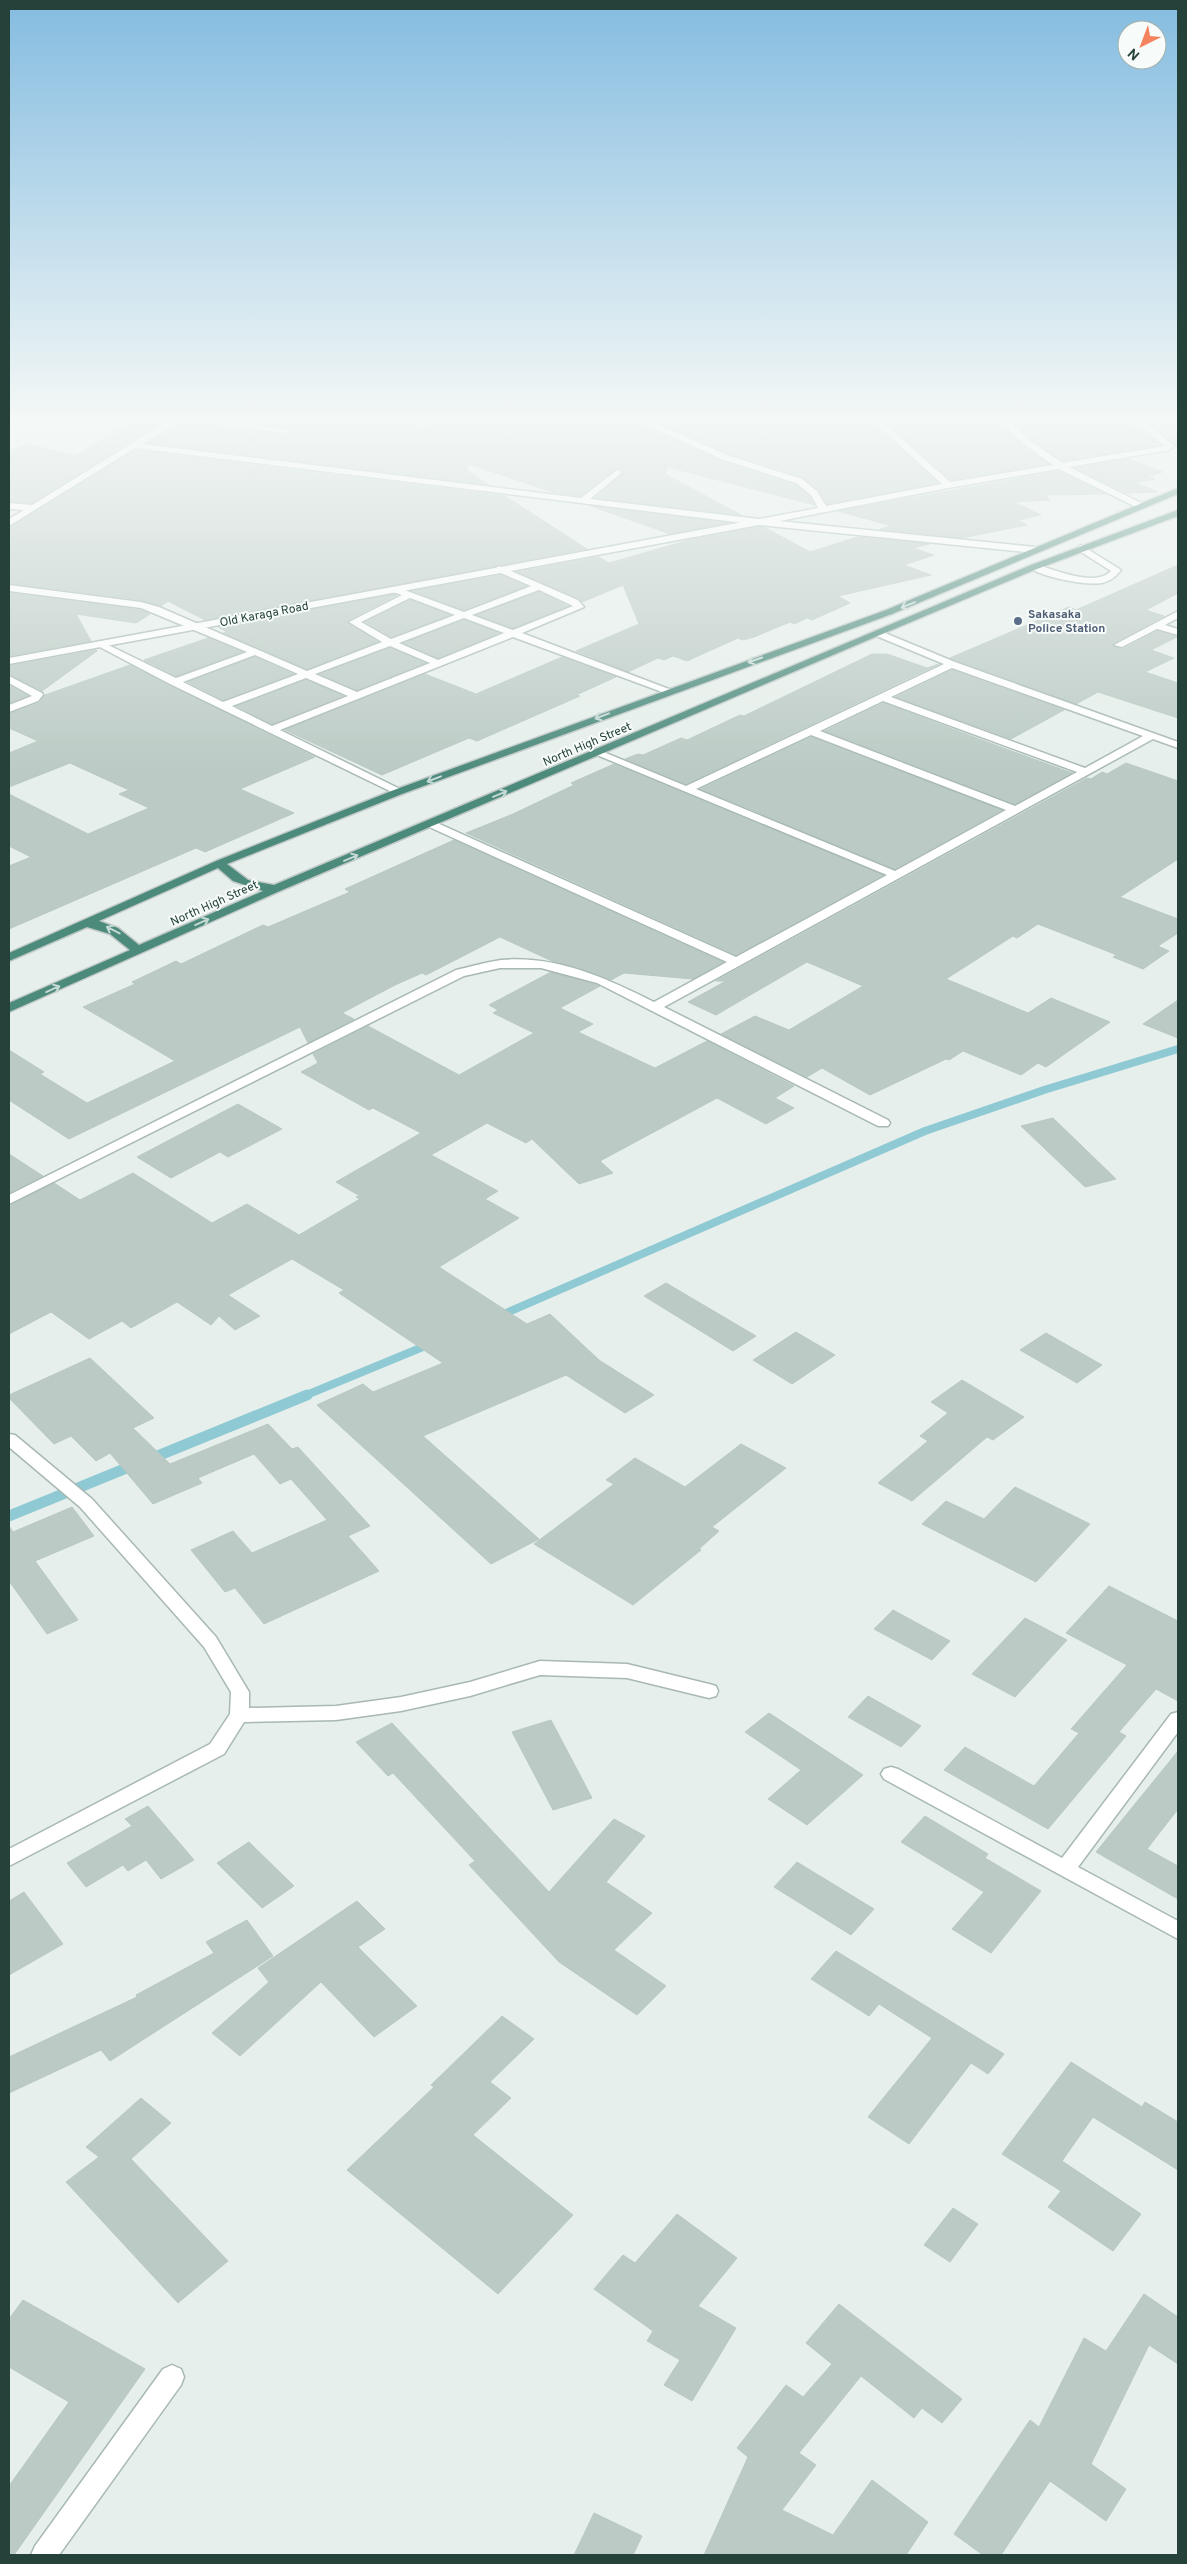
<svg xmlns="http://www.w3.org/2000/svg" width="1187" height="2564" font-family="Overpass,sans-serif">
<rect width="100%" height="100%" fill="#e6efeb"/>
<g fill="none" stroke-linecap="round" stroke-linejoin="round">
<path stroke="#8ec9d4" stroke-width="8" d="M497,1317L925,1131L1044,1090L1178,1049
M304,1396L430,1344"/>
<path stroke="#8ec9d4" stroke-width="11" d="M150,1459L307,1395
M9,1516L134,1465"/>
</g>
<path fill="#bbcac4" stroke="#b8c9c2" d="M136,415H174L32,503L9,501V451L28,444L75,456L135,420Z
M195,415H353L424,428L430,423L391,415H622L723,462L795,485L810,496L814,505L668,467L665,474L741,515L595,498L621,475L623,471L618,468L580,496L552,492L469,464L466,470L489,485L148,443L181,422L286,435L292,432L286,427Z
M641,415H864L938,483L827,504L818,490L803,477L731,454Z
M878,415H993L1021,444L1048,464L951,480Z
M1007,415H1121L1161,445L1062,461L1029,438Z
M1170,415H1178V445H1175L1150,424Z
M135,450L505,496L587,549L205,620L168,601L161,606L141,600L9,583V528Z
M1129,459L1163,472L1147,476L1155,479L1136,483L1158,492L1126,493L1075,468Z
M1059,471L1105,494L1046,495L1050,500L1014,502L1041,515L1018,520L1027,525L962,538L880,529L892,526L838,511Z
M591,506L727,523L670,534Z
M759,527H764L810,552L857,537L930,544L913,548L934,555L904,565L931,575L838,596L850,603L812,620L807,618L794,624L790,622L754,637L743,640L738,638L687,661L673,656L664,660L658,658L628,672L576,651L639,624L623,585L582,602L579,598L517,572L599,557L609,563L689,540Z
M1178,565V593L1146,610L1164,616L1112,644L1123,649L1157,631L1177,637L1151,650L1174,658L1145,672L1178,683V718L1098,692L1076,704L950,658L1069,607L1076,610Z
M500,575L526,586L464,610L413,591Z
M539,592L568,606L513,628L477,615Z
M9,593L141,610L150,614L136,623L76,614L91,641L9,656Z
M394,594L397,595L347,621L378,642L307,669L223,633L227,632L218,627Z
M410,600L450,615L391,637L365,622Z
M464,620L499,633L438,658L404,643Z
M208,638L242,652L176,676L144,660Z
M390,648L425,663L357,690L320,674Z
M96,650L97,651L42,691L9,674V666Z
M872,654H887L927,668L939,664L686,784L625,759L638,754L643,755L681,738L687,740L740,715L744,716Z
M255,657L293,674L223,700L188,682Z
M562,657L616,677L576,695L580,696L477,741L469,738L382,775L285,730L425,674L476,694Z
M130,665L315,757L240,789L294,813L205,852L196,848L9,929V866L31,857L9,846V794L88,834L149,808L119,794L129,790L70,763L9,787V753L38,741L9,728V714L39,703L45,695Z
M952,670L1064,710L1011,739L896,697Z
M306,680L343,696L272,724L237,706Z
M9,685L28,696L9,703Z
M883,703L998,746L1072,773L1015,804L825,731Z
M811,737L1002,810L895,869L701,789Z
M1126,763L1178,781V859L1120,897L1178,919V933L1158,946L1169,951L1143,969L1113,957L1117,955L1038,924L1017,938L1013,936L946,979L1028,1013L1051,998L1110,1022L1046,1067L1038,1063L1021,1075L963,1051L949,1060L946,1059L870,1095L822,1068L807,1077L721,1034L755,1016L789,1030L863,986L807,962L716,1015L688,1002L726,981H716L1087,778L1091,779L1102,772L1107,774Z
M614,764L883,875L736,955L466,833L513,814L574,785L571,783Z
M454,840L723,962L693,979L624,973L611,980L554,962L500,937L426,975L422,973L395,985L342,1013L354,1019L308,1043L300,1027L69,1139L9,1100V1050L44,1072L40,1074L87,1103L175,1061L83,1007L135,984L132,982L176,961L181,964L263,925L268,927L350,892L345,889Z
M551,972L600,986L560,1008L593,1024L578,1032L655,1068L707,1041L794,1086L775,1098L794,1108L766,1124L717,1098L600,1161L613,1173L579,1184L532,1139L526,1143L487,1123L431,1155L498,1191L485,1199L519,1218L439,1267L527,1324L550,1314L599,1360L654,1395L625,1413L566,1375L423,1436L539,1539L491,1564L317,1405L363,1384L373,1392L443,1363L339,1293L344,1290L292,1259L228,1295L260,1316L235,1330L219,1316L211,1325L177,1302L131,1328L122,1321L89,1339L51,1312L9,1334V1206L54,1183L80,1200L133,1173L212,1223L247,1204L299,1235L360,1199L356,1197L360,1196L336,1182L421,1133L373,1108L369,1110L301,1072L318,1063L313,1054L368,1026L459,1075L534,1033L493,1013L498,1010L489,1005Z
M1178,1000V1038L1143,1024Z
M238,1104L282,1129L228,1157L220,1152L171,1178L137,1157Z
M1053,1118L1116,1179L1085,1187L1021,1126Z
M9,1154L43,1176L9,1193Z
M666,1283L756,1336L733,1351L644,1296Z
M796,1332L835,1355L792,1384L753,1360Z
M1046,1333L1102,1365L1077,1383L1020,1350Z
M90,1358L154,1418L133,1428L170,1464L268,1424L292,1449L298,1447L370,1526L348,1536L379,1571L264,1624L235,1588L225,1592L191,1550L233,1531L252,1553L327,1520L291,1479L280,1484L254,1454L198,1478L202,1483L153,1504L110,1453L96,1461L71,1436L54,1444L9,1398V1395Z
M962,1380L1024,1417L993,1440L987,1437L912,1501L878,1483L928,1441L920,1436L948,1413L931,1402Z
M741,1444L786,1468L712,1527L719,1531L699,1549L701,1550L633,1605L534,1544L614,1484L606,1480L635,1458L685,1487Z
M1015,1487L1090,1524L1036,1582L922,1524L946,1501L984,1519Z
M72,1507L94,1536L35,1561L78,1620L47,1634L9,1581V1526L13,1532Z
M1109,1586L1178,1621V1701L1156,1689L1119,1732L1126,1736L1048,1829L944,1770L965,1747L1034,1786L1079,1733L1071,1729L1127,1665L1066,1633Z
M893,1610L950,1641L932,1660L874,1629Z
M1025,1618L1067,1640L1015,1697L972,1674Z
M868,1696L921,1726L901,1747L848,1717Z
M769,1713L863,1775L807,1825L768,1799L801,1770L745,1732Z
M551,1720L592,1798L553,1810L512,1732Z
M392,1723L549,1892L614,1819L645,1836L606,1882L652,1913L614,1950L666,1986L637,2015L559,1962L469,1865L475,1861L393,1773L388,1776L356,1742Z
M1178,1751V1809L1147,1849L1178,1866V1899L1096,1852Z
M148,1806L194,1860L161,1879L146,1860L128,1871L123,1865L86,1887L67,1863L132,1826L125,1819Z
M925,1816L988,1854L985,1858L1041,1891L991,1953L952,1929L984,1892L901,1842Z
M249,1842L294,1886L262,1908L217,1863Z
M797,1862L874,1909L851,1935L774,1887Z
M24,1892L63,1944L9,1975V1901Z
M357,1901L385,1929L358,1947L417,2006L374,2037L321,1982L240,2056L212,2033L269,1982L258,1968Z
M247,1920L273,1956L110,2061L101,2050L9,2093V2057L137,1997L136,1995L214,1953L206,1942Z
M836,1951L1004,2054L988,2074L971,2063L909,2144L868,2117L932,2038L879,2004L869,2016L811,1979Z
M502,2016L534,2039L490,2082L511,2098L473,2135L573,2215L498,2294L347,2170L434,2087L431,2085Z
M1071,2062L1142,2107L1145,2102L1178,2122V2170L1093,2117L1062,2161L1141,2214L1113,2251L1048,2207L1061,2191L1002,2154Z
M141,2098L171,2123L131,2159L228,2261L178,2303L66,2182L99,2157L86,2147Z
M953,2208L978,2224L950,2262L924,2245Z
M677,2214L737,2258L698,2306L736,2328L692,2401L664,2385L680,2360L647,2341L653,2331L594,2289L623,2255L635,2263Z
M1144,2294L1178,2317V2364L1149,2345L1091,2464L1126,2489L1106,2521L1050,2481L1001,2555H983L954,2534L1030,2420L1039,2427L1084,2338L1106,2351Z
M23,2300L145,2369L14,2555H9V2486L69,2402L9,2367V2319Z
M839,2304L962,2399L942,2423L922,2408L914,2418L861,2376L799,2453L816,2465L782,2510L833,2535L872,2480L928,2522L906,2555H704L748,2457L737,2448L786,2385L803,2397L832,2364L806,2343Z
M594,2513L642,2536L633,2555H574Z"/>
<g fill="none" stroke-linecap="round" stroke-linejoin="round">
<g stroke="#a8b8b2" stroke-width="3">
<path id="service" d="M1081,545L1121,570C1115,577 1111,581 1102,583C1086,586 1041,577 1029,567L1034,564C1054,569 1095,588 1111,571L1078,550L1077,548Z"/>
</g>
<g stroke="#a8b8b2" stroke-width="3">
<path id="minor" d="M178,415L286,429L290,431L286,433L181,420L142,444L581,498L617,470L621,472L620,474L590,499L759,519L818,508L811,495L796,483L724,460L624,415H635L730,456L802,479L817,491L826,506L942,484L866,415H875L950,482L1053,465L1022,443L995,415H1004L1028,439L1062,463L1165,446L1127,415H1136L1174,446L1169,450L1069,467L1143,504L1144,506L1140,509L1059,469L948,488L759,525L135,448L9,526V519L24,510L9,509V503L32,505Z
M355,415H379L428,424L424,426Z
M499,566L578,600L584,607L522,633L674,691L665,693L513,637L280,730L402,790V794L398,795L170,684L94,644L102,642L176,678L247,652L141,608L9,591V585L141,602L159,607L307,671L382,642L349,622L402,595L393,592V588H399L464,612L531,586L496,571L494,569ZM539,590L573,606L513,630L472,615ZM410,598L455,615L391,639L361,622ZM464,618L504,633L438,660L399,643ZM390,646L430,663L357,692L315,674ZM255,655L298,674L223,702L183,682ZM306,678L348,696L272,726L232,706Z
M1178,611V618L1165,625L1178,629V635L1157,629L1122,647L1114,645Z
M874,631H880L955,662L1178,742V748L1153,739L664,1007L888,1120L890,1123L888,1126H878L597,983L541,968H500L464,976L9,1204V1195L456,970C470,967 486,962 501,960C556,955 606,978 654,1002L727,962L427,826V822H435L736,957L887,875L592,753L593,751H601L686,786L944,664L874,635ZM952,668L1143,736L1085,768L891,697ZM883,701L1077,772L1015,806L820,731ZM811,735L1006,810L895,871L696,789Z
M9,676L42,693L43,695L38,701L9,712V705L32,696L9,683Z
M9,1434L15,1435L92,1499L216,1637L249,1692V1708L336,1706L401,1697L470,1682L540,1661L627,1664L709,1684L716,1686L718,1691L716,1696L709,1698L627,1678L540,1675L470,1696L401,1711L336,1720L244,1722L224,1754L9,1866V1849L210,1744L230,1714L231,1692L204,1647L80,1507L9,1447Z
M1178,1712V1732L1078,1867L1178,1921V1939L884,1779L881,1774L884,1769L891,1767L898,1769L1062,1858L1171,1714Z
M172,2365L181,2369L184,2377L181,2385L59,2555H31L35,2546L163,2369Z"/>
</g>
<g stroke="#a8b8b2" stroke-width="3">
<path id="tertiary" d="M759,519L1035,547L1039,550L1035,553L759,525L9,664V658Z"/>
</g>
<g stroke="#c2cac8" stroke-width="3">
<path id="trunk" d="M1178,488V494L892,614L402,794L227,864L248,880L274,885L1031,565L1178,510V516L1037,569L880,635L280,891L9,1012V1003L130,950L110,934L87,927L9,961V953L216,861L394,790L886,610ZM218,868L233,881L263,891L139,945L118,928L99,921Z"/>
</g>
<use href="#service" fill="#fff" fill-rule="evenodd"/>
<use href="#minor" fill="#fff" fill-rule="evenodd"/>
<use href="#tertiary" fill="#fff" fill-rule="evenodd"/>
<use href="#trunk" fill="#4c8a7c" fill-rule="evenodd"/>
</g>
<defs><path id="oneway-shaft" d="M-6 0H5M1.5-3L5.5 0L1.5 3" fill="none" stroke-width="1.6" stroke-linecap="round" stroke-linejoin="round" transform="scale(1.25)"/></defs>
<g stroke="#c4d9d4">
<use href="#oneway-shaft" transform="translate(908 605) rotate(157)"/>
<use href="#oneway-shaft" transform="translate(755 660) rotate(161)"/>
<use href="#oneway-shaft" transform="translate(602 716) rotate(159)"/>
<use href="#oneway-shaft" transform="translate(434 779) rotate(159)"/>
<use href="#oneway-shaft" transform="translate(500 794) rotate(-23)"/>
<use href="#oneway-shaft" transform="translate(351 858) rotate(-23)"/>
<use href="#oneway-shaft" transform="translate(202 922) rotate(-24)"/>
<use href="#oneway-shaft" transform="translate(113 930) rotate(-153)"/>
<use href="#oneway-shaft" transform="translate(53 989) rotate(-24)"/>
</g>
<linearGradient id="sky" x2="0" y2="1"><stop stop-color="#84bce0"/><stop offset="0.54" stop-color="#f4f8f6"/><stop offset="1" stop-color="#f4f8f6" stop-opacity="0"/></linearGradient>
<rect width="1187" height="774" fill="url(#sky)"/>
<circle fill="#5c6f8a" stroke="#f7fbf9" stroke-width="2" cx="1018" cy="621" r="5"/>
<g text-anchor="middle" stroke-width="4" stroke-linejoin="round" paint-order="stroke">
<g font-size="12" fill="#24423a" stroke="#f7fbf9">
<text transform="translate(264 614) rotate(-11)" y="4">Old Karaga Road</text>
<text transform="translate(587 744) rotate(-23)" y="4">North High Street</text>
<text transform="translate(214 903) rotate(-24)" y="4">North High Street</text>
</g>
<g font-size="12" font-weight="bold" fill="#4e5e75" stroke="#f7fbf9" text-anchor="start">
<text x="1028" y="618">Sakasaka<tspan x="1028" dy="14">Police Station</tspan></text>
</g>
</g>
<rect width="1187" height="2564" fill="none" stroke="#24423a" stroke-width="20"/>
<g transform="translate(1142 45) rotate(222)"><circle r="24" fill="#f7fbf9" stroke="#a3b1ad"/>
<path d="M0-4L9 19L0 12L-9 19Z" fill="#f4845f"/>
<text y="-8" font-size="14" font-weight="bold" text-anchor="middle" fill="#24423a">N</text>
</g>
</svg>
